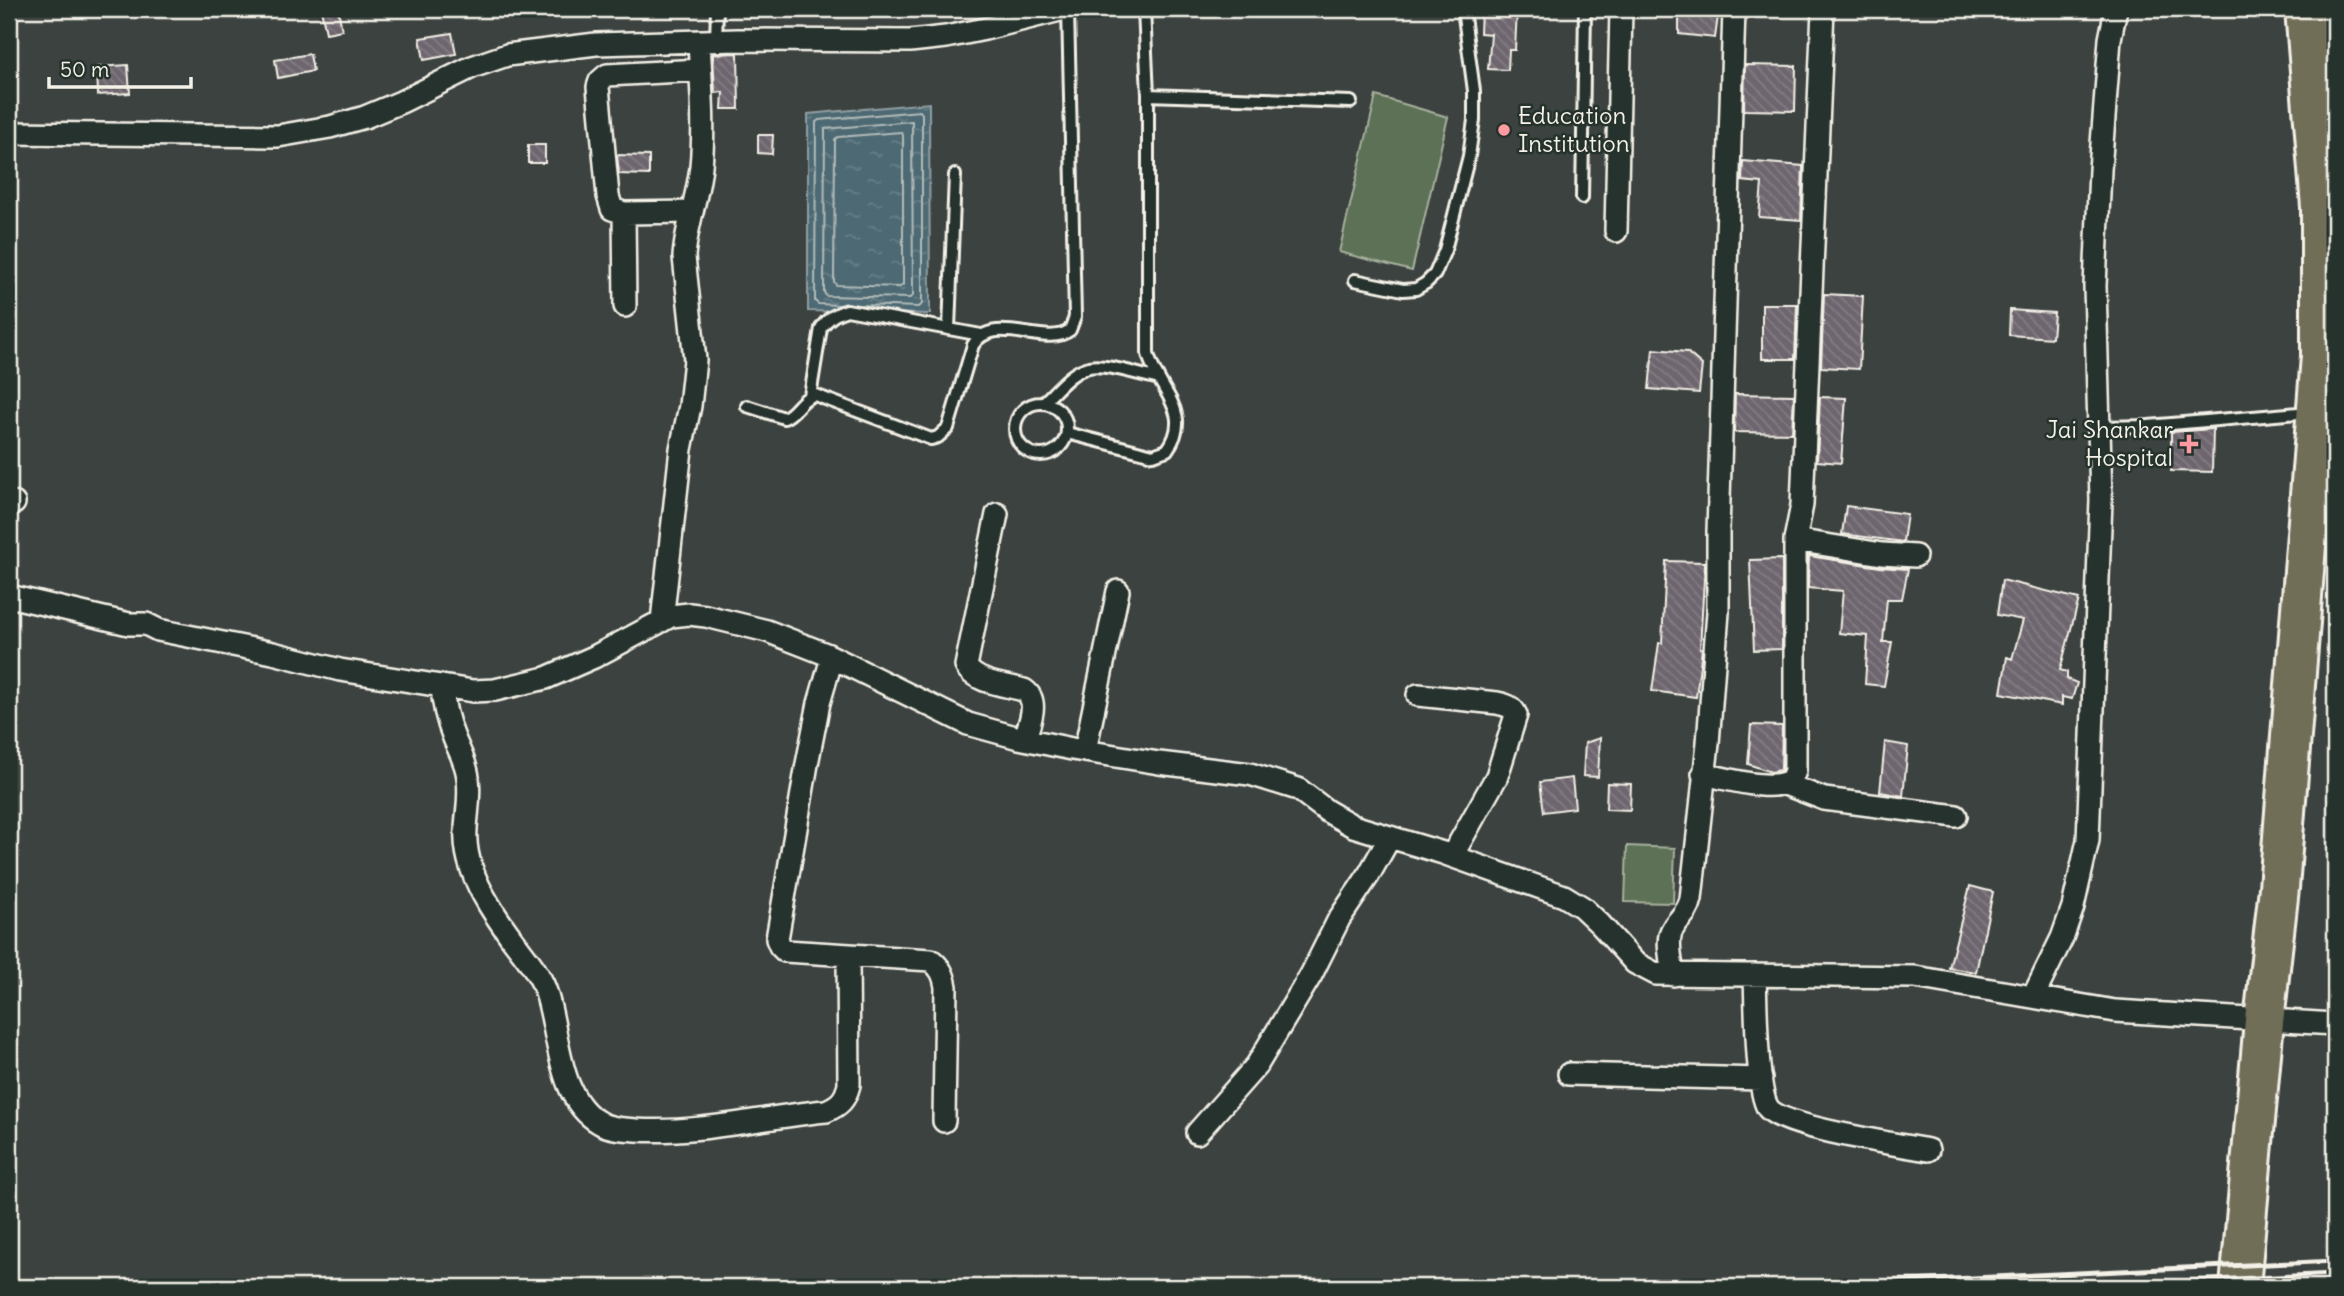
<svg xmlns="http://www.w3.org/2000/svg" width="2344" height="1296" font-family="Delius,sans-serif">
<defs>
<pattern id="water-ripples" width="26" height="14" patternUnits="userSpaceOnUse" patternTransform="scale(1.75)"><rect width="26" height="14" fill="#4d6973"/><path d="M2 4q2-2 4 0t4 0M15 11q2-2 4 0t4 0" fill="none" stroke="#677f87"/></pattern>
<pattern id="building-back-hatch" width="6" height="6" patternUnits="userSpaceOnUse" patternTransform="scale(1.75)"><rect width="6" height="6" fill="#6e666e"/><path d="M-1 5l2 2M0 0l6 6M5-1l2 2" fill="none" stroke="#837c83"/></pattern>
</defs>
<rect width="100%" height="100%" fill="#3c4240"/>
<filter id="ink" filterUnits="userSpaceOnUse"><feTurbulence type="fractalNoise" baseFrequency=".0143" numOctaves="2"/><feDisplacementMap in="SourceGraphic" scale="14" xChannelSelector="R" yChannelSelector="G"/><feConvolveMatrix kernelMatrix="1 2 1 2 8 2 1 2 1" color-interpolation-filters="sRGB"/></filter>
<g filter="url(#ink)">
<path fill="#5c7155" stroke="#a8b19e" stroke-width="2" d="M1376,96L1448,117L1412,271L1339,252Z
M1627,846L1675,848L1673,903L1625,902Z"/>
<path fill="url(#water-ripples)" stroke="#909fa2" stroke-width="2" d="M929,103L930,314L808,311V114Z"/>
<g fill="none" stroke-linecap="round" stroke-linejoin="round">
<path stroke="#b1bbb9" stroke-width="2" d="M912,121L913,296L910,298L826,296L824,292L825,129Z
M901,132L903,135V285L900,287L836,285L834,282L835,139L838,137Z
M840,305L818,304L815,301L816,122L819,120L920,111L922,114V304L919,307L861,305"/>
</g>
<path fill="url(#building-back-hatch)" stroke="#f4f1e8" stroke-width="2" d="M321,9H338L342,30L326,33Z
M1481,9H1517L1515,50H1509L1508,70L1488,69L1491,34L1480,33Z
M1679,9H1719L1715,38L1679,34Z
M452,33L456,54L424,60L420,38Z
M738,53L739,109H722L723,92L715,93L713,54Z
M310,54L313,71L278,78L275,60Z
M128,65L130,93L98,95L97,67Z
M1745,65L1796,66L1795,111L1744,110Z
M758,135H773L772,154L758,153Z
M528,145H545V163H528Z
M617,155L649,156V175L619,174Z
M1743,161L1803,166L1801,220L1759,217L1762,183L1742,181Z
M1824,294L1863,296L1859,369L1821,367Z
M1762,304H1797L1795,359H1762Z
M2010,310L2054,313L2052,338L2009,335Z
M1653,349L1687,352L1702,365L1699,393L1649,389Z
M1735,394L1794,395L1792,433L1734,432Z
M1820,397L1846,398L1841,463L1817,461Z
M2213,429L2212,472L2171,471V432Z
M1846,506L1907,514L1903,542L1842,534Z
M1809,556L1880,567L1908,569L1902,599H1887L1883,642H1892L1884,686L1865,684L1868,636L1839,633L1843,591L1808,588Z
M1782,559V649L1754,650L1750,560Z
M1666,561L1705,562L1700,648L1702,649L1696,697L1652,691L1659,643H1662Z
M2002,580L2079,599L2060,670L2067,672V679L2077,683L2072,699L2062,697V705L2001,693L2007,657L2012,659L2023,620L1997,615Z
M1751,725L1782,726L1781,770L1771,772L1748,764Z
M1600,738L1598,777L1583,776L1585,743Z
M1885,742L1908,746L1903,796L1880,792Z
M1572,778L1575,808L1544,812L1540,782Z
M1607,783L1631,784L1630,810L1606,809Z
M1970,886L1993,892L1976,972L1949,968Z"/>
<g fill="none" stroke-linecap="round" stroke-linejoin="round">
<g stroke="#f4f1e8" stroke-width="16">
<path id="lane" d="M716,41L717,9
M1148,95L1351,102
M1582,198L1585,9
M1355,280L1403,290L1416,289L1426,283L1435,274L1445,250L1469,156L1474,120V91L1463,9
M949,329L955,175
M810,396L821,328C828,318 835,314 847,310L981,335
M1044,402C1056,391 1071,371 1089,367C1105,363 1139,375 1156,378
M1015 429a26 26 0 1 1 52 0a26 26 0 1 1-52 0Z
M747,406L784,418C797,413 801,397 815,395L931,439L938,437L948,428L973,345C994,312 1046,349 1070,330L1075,317L1068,9
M2100,427L2148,426L2310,412
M1067,433L1153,455L1167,450C1195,412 1157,390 1148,354V95L1144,9"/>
</g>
<g stroke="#f4f1e8" stroke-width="26">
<path id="street" d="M9,133L278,136L330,127L365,117L401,102L472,67L507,55L596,44L738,40L910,41L946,37L985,29L1064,9
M692,212L624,213L612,209L608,196L598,87L600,81L607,75L700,70
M624,213L625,306
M1616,231L1621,9
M9,501L14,503
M997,514L966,666C975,683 1006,685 1024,690C1040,701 1029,723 1025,739
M1795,540L1882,554L1915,556
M9,596L129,624H146L158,630L273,653L340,670L473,691L495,690L546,678L594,657L671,616L689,614L706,616L767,631L826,654L968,724L1019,738L1072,749L1159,763L1250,774L1298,789L1327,811L1353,826L1443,853L1564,896L1582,907L1600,924L1635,963L1656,974L1915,977L2115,1011L2335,1024
M662,621L681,449L690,406L695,360L684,257C686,226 698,197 701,166C705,125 701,83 699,41
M832,658L819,703L807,764L777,939L780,946L785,951L931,960C941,968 944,975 946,987L944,1121
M442,686C443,704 447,721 454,738C459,751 467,764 468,778C472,811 459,830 471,867C480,894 497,918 513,940C525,956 538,971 545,989C560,1032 556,1098 600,1123C610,1129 625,1129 636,1130C701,1134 762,1117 826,1111C840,1105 845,1100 849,1085L848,956
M1418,695L1497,703C1506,705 1512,706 1516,715L1497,776L1452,856
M1085,751L1118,591
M1703,774C1726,778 1771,793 1791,780L1795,771V540L1802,505L1823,9
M1785,784L1824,799L1956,816
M1673,975C1672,961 1665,940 1673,928C1680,917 1688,913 1691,899L1708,743L1718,612V532L1734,9
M1755,975C1756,1001 1756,1090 1768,1108C1782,1127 1900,1145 1928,1150
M2033,997L2062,938L2073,907L2088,840L2101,500L2095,286L2100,170L2110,39L2116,9
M1569,1074L1761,1079
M1197,1133L1257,1065L1311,975L1339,919L1368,876L1390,837"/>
</g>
<g stroke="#f4f1e8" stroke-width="44">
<path id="highway" d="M2240,1287L2264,1021L2279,888L2321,356V207L2305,9"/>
</g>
<use href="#lane" stroke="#26332d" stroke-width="10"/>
<use href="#street" stroke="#26332d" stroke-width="21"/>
<use href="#highway" stroke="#716e59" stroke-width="38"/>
<path stroke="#f4f1e8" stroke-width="5" d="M1781,1287L2335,1261
M2069,1287L2335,1274"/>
</g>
</g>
<g fill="#ff9aa2" stroke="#26332d" stroke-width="2.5">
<circle cx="1504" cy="130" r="7"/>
<path d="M2185.5 433.5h7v7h7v7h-7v7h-7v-7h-7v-7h7z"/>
</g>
<g text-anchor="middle" stroke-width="5" stroke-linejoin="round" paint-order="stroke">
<g font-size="24" fill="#f4f1e8" stroke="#26332d" text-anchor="start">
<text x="1518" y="124">Education<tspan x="1518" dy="28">Institution</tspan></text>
<text x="2173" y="438" text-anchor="end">Jai Shankar<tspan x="2173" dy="28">Hospital</tspan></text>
</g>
</g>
<rect width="2344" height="1296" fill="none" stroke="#26332d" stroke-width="35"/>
<rect x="18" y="18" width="2309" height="1261" fill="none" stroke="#f4f1e8" stroke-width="2.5" filter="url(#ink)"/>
<path d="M49 77v10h142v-10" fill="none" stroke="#f4f1e8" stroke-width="3.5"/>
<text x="60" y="77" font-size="21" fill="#f4f1e8" stroke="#26332d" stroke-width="5" paint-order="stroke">50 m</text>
</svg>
